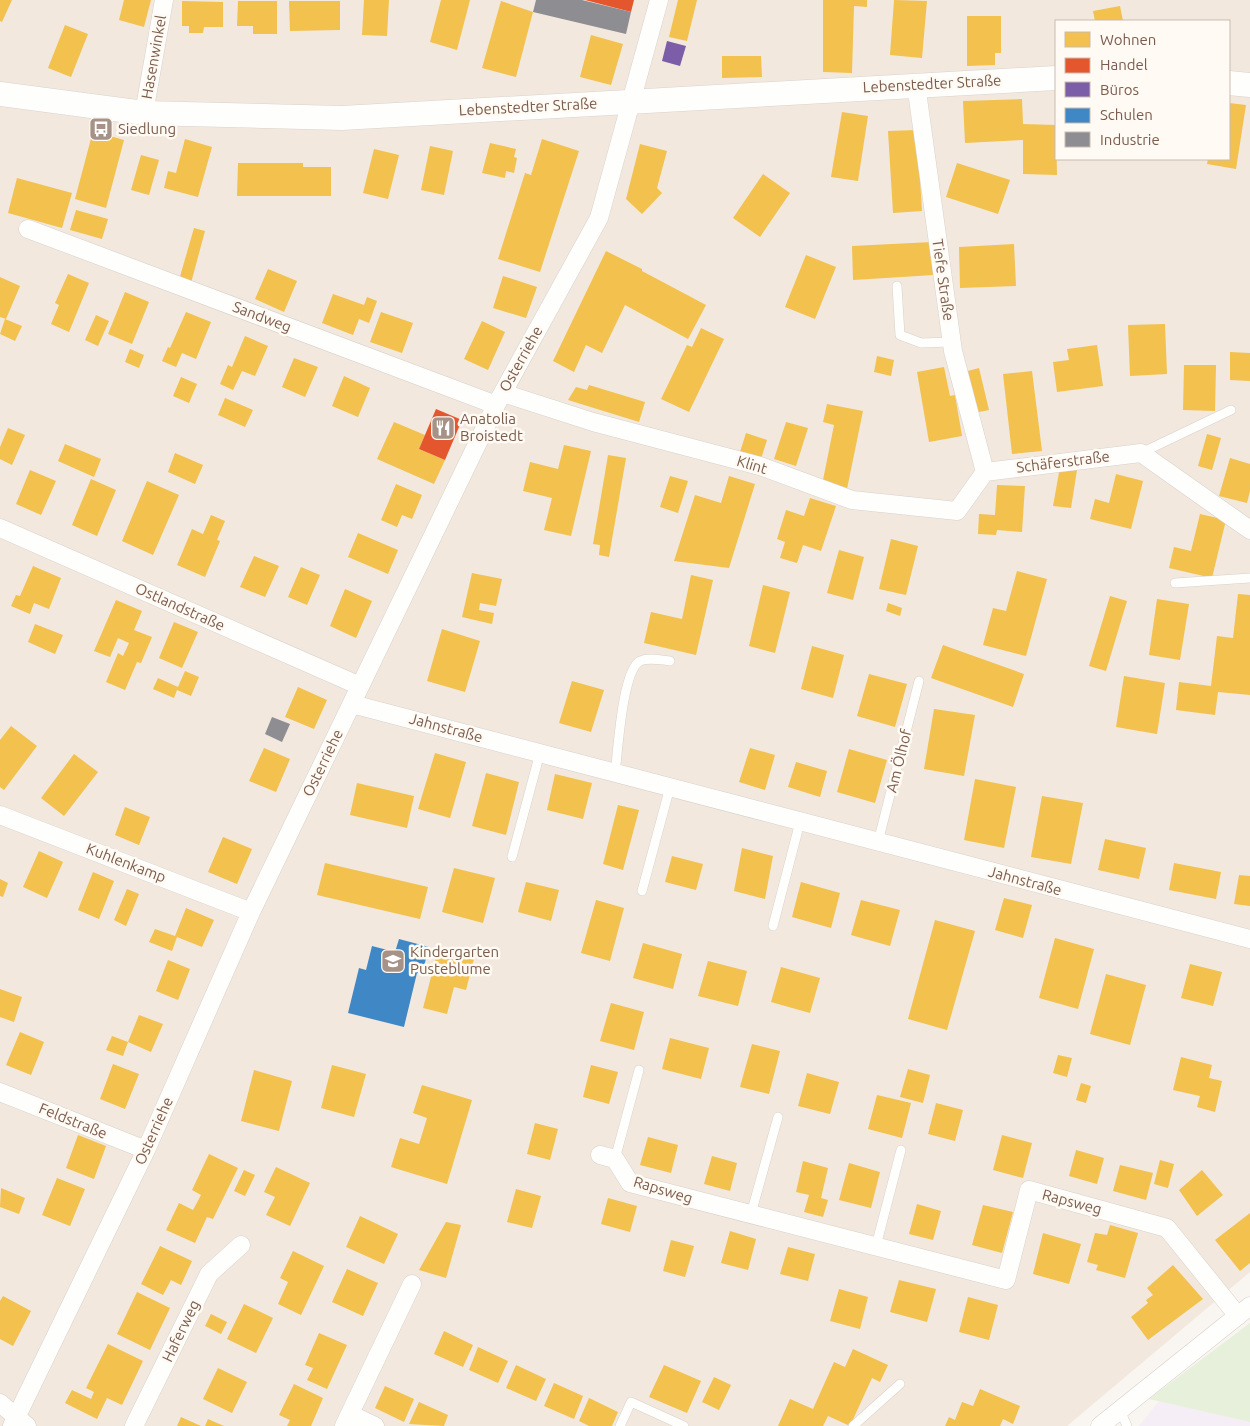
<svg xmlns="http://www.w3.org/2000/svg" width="1250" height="1426" font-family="Ubuntu,sans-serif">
<rect width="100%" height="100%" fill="#f9f5f0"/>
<path fill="#f2e8de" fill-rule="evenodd" d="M0,0H1250V1272L1067,1426H0ZM1056,21H1229V159H1056Z"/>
<path fill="#f6eef6" d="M1159,1401L1250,1422V1426H1139Z"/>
<path fill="#e7f0db" d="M1250,1323V1422L1149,1399Z"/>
<path fill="#f2c14e" d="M0,0H12L2,22L0,21Z
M124,0H151L144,27L119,20Z
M364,0H389L387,36L362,35Z
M441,0H470L457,50L430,42Z
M678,0H697L687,41L669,37Z
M823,0H867V7L854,6L852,73L823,72Z
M894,0L927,1L922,58L890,55Z
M182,1L223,2V27H204L203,33H189V26H182Z
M238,1H277V34H253V26H237Z
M289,1H340V30L290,31Z
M501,1L533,12L516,77L482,68Z
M1120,6L1123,21H1095L1093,11Z
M967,16H1001V53H995V65L967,66Z
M65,25L88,34L71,77L48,68Z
M591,35L623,44L611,85L580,77Z
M722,56H761L762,77L722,78Z
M1022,99L1023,124L1056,125L1057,175L1023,174V140L965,143L963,101Z
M1229,103L1246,105L1236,169L1207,164L1208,159H1229Z
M842,112L868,116L858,181L831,177Z
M917,130L922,211L893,213L888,131Z
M93,131L124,140L106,208L75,199Z
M185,139L212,147L198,197L164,188L168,171L176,173Z
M542,139L579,151L540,272L498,259L525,173L531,175Z
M490,143L516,149L514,157L517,158L514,173L506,171L505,178L482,173Z
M640,144L667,151L657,188L662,193L642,214L626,199Z
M430,146L453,151L444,195L421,190Z
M374,149L399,155L388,199L363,193Z
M141,155L159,160L149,195L131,190Z
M238,163H303V167H331V196H237Z
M957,163L1010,180L998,214L946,197Z
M763,174L790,193L760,237L733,218Z
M17,178L72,193L62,228L8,213Z
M76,210L108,219L102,239L70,230Z
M194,228L205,231L191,283L179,280Z
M932,242L934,275L853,280L852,246Z
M1014,244L1016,286L960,288L959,247Z
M606,251L642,269V271L706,305L688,339L625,305L602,353L586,345L574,372L553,361Z
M806,255L836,267L815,319L785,307Z
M268,269L297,281L284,312L255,299Z
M68,274L89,283L69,332L51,324L59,305L55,303Z
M503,276L537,287L526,318L493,308Z
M0,277L20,286L6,319L0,317Z
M125,292L149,302L132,344L108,334Z
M333,294L364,305L367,297L377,301L369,323L359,319L353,335L322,323Z
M186,312L211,322L196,359L182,353L176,367L162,361L168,347L170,348Z
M381,312L413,323L402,353L370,342Z
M96,315L109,321L98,346L85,340Z
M5,319L22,326L15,341L0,334Z
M482,321L505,332L488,370L464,359Z
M1165,324L1167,374L1130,376L1128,325Z
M701,328L724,339L689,412L661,399L687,345L692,347Z
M245,336L268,346L255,376L242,371L233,390L220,384L228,365L232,367Z
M1097,345L1103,386L1057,392L1053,362L1069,360L1067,349Z
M130,349L144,355L139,368L125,362Z
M1230,352L1250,353V381L1230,380Z
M877,356L894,360L891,376L874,372Z
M294,358L318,367L305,397L282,387Z
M1184,365H1216L1215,411L1183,410Z
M944,367L950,396L955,395L962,436L929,442L917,372Z
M979,368L989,410L974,413L964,372Z
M1032,371L1042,451L1012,454L1003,374Z
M344,376L370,388L358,417L332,406Z
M181,377L197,384L189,403L173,396Z
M589,385L645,402L639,422L568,400L576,387L587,390Z
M225,398L253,410L245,427L218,415Z
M827,404L863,411L847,489L823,480L834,425L823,422Z
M394,422L425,435L419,449L445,460L434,484L377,459Z
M786,422L808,428L796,466L774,459Z
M8,428L25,435L12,465L0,459V447Z
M746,433L767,440L761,459L740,452Z
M1207,434L1221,438L1212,470L1198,466Z
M65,444L101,459L94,477L58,461Z
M564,445L591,451L571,536L544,530L552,498L523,491L530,462L558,469Z
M175,453L203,465L195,484L168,472Z
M608,455L626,458L609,557L599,555L600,545L593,544Z
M1230,458L1250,464V491L1247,503L1219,496Z
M1060,467L1077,470L1071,508L1053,506Z
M30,470L56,481L41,515L16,504Z
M1116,474L1143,481L1131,529L1090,519L1095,499L1109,503Z
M670,476L688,481L678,513L660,507Z
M729,476L755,484L729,568L674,561L695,495L721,503Z
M91,479L116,490L97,536L72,525Z
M147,481L179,495L153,555L122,541Z
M396,484L422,495L412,519L402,515L397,527L381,520Z
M997,485L1025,486L1022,532L997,530L996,535L978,534L979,514L995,515Z
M810,498L836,506L821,551L803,545L797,563L780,558L785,542L777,539L786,510L804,516Z
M1200,514L1226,520L1212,578L1169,568L1174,547L1191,551Z
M211,515L225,521L217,540L220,541L205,577L177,565L192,529L203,534Z
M358,533L398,550L388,574L348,557Z
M891,539L918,546L906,595L879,589Z
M839,550L864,557L853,600L827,593Z
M254,556L279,566L265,597L240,587Z
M33,566L61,578L49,609L34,603L30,614L11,606L16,595L20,596Z
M301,567L320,575L307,605L288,597Z
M1017,571L1047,579L1026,656L983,645L993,608L1006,611Z
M472,573L502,579L496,606L480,603L479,610L494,613L492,624L462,617Z
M691,575L713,580L696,655L644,643L651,612L682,619Z
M763,585L790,592L775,653L749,646Z
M345,589L372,601L356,638L330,626Z
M1238,594L1250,595V695L1218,692L1215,715L1176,710L1179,682L1211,686L1217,636L1233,638Z
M1110,596L1127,601L1106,671L1089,666Z
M1157,599L1189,604L1180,660L1149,655Z
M116,600L142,611L134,630L152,637L141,663L137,662L125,690L106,682L118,653L123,656L129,643L118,638L110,657L94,651Z
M888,603L902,608L900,616L886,611Z
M174,622L198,632L182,668L159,658Z
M35,624L63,635L55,654L28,642Z
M442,629L480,641L465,692L427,681Z
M943,645L1024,674L1013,707L931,678Z
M812,646L844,655L833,698L801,689Z
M185,671L199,677L191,696L177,690L174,698L153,689L158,678L178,687Z
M869,674L907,684L895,727L857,716Z
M1124,676L1165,683L1157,734L1116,727Z
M572,681L604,690L591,732L559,723Z
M298,687L327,700L314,729L285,717Z
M934,709L975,715L964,776L924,769Z
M11,726L37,746L4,790L0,787V740Z
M264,748L290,759L276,792L249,781Z
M750,748L775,755L765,790L739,782Z
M849,749L887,760L875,803L837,792Z
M435,753L466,762L450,818L418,809Z
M74,754L98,772L64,816L41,798Z
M796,762L827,771L820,797L788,787Z
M486,773L519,782L506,835L472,826Z
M555,774L592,783L583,819L547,810Z
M975,779L1016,787L1004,848L964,840Z
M357,783L414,796L407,828L350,815Z
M1042,796L1083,803L1071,864L1031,857Z
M618,805L639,810L623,870L603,864Z
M125,807L150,817L139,845L115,835Z
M223,837L252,849L237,884L208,872Z
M1105,839L1146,848L1139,879L1098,870Z
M742,848L773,856L765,899L734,891Z
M39,851L63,862L47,898L23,887Z
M672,856L703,864L696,890L665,882Z
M325,863L428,887L420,919L317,895Z
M1174,863L1221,872L1216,899L1169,890Z
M454,868L495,878L483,923L442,912Z
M93,872L114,881L99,919L78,910Z
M1239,875L1250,876V906L1234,904Z
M0,879L8,883L3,897L0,896Z
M526,882L559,890L551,921L518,912Z
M801,882L840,893L831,928L792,917Z
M127,889L139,894L126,926L114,920Z
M1004,898L1032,905L1023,938L995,930Z
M596,900L624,908L610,961L581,953Z
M861,900L900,910L890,946L851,935Z
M186,908L214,920L202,947L177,937L172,951L149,942L155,929L175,936Z
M935,920L975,931L947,1030L908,1019Z
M1055,938L1094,949L1078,1009L1039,998Z
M643,943L682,954L673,989L633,978Z
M439,946L475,955L466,990L454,987L447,1014L423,1008Z
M168,960L190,969L178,1000L156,991Z
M708,961L747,971L738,1006L698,996Z
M1190,964L1222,972L1213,1006L1181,998Z
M781,967L820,978L810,1013L771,1002Z
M1106,974L1146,985L1130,1045L1090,1034Z
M0,989L22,997L14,1022L0,1017Z
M611,1003L644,1012L634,1050L600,1041Z
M139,1015L163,1024L151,1052L128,1042Z
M20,1032L44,1042L31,1075L6,1065Z
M112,1036L128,1042L123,1056L106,1050Z
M670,1038L709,1048L701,1079L662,1069Z
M752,1044L780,1051L769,1094L740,1087Z
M1058,1055L1072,1058L1067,1077L1053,1073Z
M1181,1057L1212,1065L1209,1078L1222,1081L1215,1112L1197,1107L1200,1096L1173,1090Z
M113,1064L139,1074L125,1109L100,1099Z
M332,1065L366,1074L354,1117L321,1108Z
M591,1065L618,1072L609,1104L583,1097Z
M908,1069L930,1075L923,1103L900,1097Z
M254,1070L292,1081L279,1131L241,1121Z
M807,1073L839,1082L830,1114L798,1106Z
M1081,1083L1091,1086L1086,1103L1076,1100Z
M422,1085L472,1100L447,1184L391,1167L400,1138L419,1144L427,1118L413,1113Z
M877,1095L911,1103L902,1138L868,1129Z
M936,1103L963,1110L955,1141L928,1134Z
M535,1123L558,1129L550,1160L527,1154Z
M78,1135L106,1146L94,1179L66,1168Z
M1002,1135L1032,1143L1023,1178L993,1170Z
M648,1137L678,1145L671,1173L640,1165Z
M1076,1150L1104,1158L1097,1184L1069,1176Z
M209,1154L238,1168L213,1219L207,1217L195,1243L166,1230L179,1203L193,1210L201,1195L192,1190Z
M712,1156L737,1163L730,1191L704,1184Z
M1160,1160L1174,1164L1168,1188L1154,1184Z
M803,1161L828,1168L821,1198L828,1200L823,1217L804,1212L809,1195L796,1192Z
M849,1163L880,1172L871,1208L839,1200Z
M1120,1165L1153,1173L1146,1200L1113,1191Z
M276,1167L310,1183L290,1226L266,1215L275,1197L264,1192Z
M244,1170L255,1175L245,1196L234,1191Z
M1202,1170L1223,1195L1197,1216L1179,1190Z
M57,1178L85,1189L70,1226L42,1215Z
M1,1188L25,1198L19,1214L0,1207Z
M516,1189L541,1196L532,1228L507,1222Z
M608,1198L637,1206L630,1232L601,1224Z
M917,1204L941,1211L933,1240L909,1234Z
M983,1205L1013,1212L1002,1253L972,1245Z
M1250,1213V1263L1240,1271L1215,1240Z
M360,1216L398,1234L384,1264L346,1247Z
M446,1222L461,1225L446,1278L419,1270Z
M1110,1225L1138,1233L1125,1278L1096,1270L1098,1265L1087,1262L1095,1233L1107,1235Z
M730,1231L756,1239L748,1270L721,1263Z
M1043,1233L1081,1244L1069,1284L1033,1274Z
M671,1240L694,1246L685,1277L663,1271Z
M160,1246L192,1261L181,1285L171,1280L163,1295L141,1284Z
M788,1247L815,1254L808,1281L780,1274Z
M293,1251L324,1266L301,1315L278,1304L288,1282L280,1278Z
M1173,1265L1203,1299L1148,1340L1131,1317L1148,1303L1146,1300L1153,1295L1147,1288Z
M347,1269L378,1283L363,1316L332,1302Z
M899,1280L936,1289L927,1322L890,1312Z
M839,1289L868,1297L860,1329L830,1321Z
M137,1292L170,1308L150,1350L117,1334Z
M3,1296L31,1311L13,1346L0,1339V1301Z
M968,1297L998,1305L989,1340L959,1332Z
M244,1304L273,1318L256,1353L227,1339Z
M211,1314L227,1322L221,1334L205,1326Z
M444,1331L473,1345L463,1367L434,1354Z
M319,1333L347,1345L327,1389L307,1380L313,1368L305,1365Z
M108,1344L143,1361L122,1405L107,1398L97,1419L65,1403L72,1390L91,1399L94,1392L86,1388Z
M478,1347L508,1361L498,1383L469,1370Z
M853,1349L888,1365L880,1382L872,1378L850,1426L828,1416L823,1426H778L790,1399L813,1409L834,1362L845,1367Z
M516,1365L546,1379L536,1401L506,1388Z
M664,1365L701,1381L687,1413L649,1397Z
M218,1368L247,1382L232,1413L203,1399Z
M714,1377L731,1385L719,1410L702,1402Z
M554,1383L583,1396L574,1419L544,1406Z
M294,1384L323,1398L311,1426H287L290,1420L279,1415Z
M385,1386L414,1399L404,1422L375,1408Z
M980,1389L1020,1406L1013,1424L1003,1419L1000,1426H945L949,1417L955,1420L962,1402L973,1406Z
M589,1398L618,1412L612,1426H589L579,1421Z
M419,1402L448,1415L444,1426L409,1424Z
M181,1417L201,1426H177Z
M208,1419L224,1426H205Z"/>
<path fill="#e4572e" d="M585,0H634L631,12Z
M436,409L462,420L445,460L419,449Z"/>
<path fill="#7b5ea7" d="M667,41L686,46L680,66L662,61Z"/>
<path fill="#3f88c5" d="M399,939L429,947L422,974L417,973L404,1027L348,1013L359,968L366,970L372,946L395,952Z"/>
<path fill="#8d8d92" d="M536,0H582L631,12L626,34L533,12Z
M272,717L290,724L282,742L265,734Z"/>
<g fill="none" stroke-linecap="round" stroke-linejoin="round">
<g stroke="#d7d1cb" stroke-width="10">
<path id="lane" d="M897,286L900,335L921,343L952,342
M1141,453L1231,410
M1175,583L1250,578
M615,773C618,752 622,671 640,661C649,657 660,660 670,661
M878,842L919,681
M512,857L540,753
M642,891L670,787
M773,926L800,822
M615,1159L639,1070
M751,1214L778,1117
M876,1246L901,1150
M1120,1410L1127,1426
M620,1426L631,1402L684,1426
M853,1426L900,1384"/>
</g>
<g stroke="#d7d1cb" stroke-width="19">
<path id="street" d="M916,84L953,351L985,472
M144,113L164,0
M28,229L496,405
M503,393L593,422L760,466L852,500L957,511L985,472
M985,472L1141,453L1250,530
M0,528L360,686
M352,704L1250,939
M0,815L251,912
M0,1092L146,1150
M600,1155L615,1159L630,1183L1006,1280L1029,1190L1167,1228L1238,1316
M0,1403L27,1426
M350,1414L375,1426
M12,1426L146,1150L251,912L496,405L599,218L659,0
M134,1426L209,1274L241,1245
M344,1426L412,1284
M1100,1426L1250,1306"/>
</g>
<g stroke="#d9d2cb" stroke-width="25">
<path id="secondary" d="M1229,83L1250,85
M0,94L144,113L342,118L1056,78"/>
</g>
<use href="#lane" stroke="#fefefd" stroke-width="9"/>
<use href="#street" stroke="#fefefd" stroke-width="18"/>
<use href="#secondary" stroke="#fefefd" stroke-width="24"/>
</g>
<defs>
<g id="bus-square" transform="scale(1.25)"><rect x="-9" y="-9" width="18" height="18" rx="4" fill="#a69286" stroke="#fffaf3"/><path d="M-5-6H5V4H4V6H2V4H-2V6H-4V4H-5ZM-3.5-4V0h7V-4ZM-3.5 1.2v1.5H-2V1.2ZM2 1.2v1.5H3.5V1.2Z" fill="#fff"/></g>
<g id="restaurant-square" transform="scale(1.25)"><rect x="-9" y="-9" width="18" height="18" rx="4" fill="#a69286" stroke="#fffaf3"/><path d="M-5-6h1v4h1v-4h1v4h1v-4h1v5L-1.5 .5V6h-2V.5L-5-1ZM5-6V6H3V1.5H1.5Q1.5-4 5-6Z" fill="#fff"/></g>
<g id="school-square" transform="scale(1.25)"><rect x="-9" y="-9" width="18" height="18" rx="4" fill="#a69286" stroke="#fffaf3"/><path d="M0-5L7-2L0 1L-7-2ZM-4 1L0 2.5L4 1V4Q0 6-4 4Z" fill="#fff"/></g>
</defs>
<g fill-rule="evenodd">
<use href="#bus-square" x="101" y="129"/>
<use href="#restaurant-square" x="443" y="428"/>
<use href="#school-square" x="393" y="961"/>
</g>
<g text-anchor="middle" stroke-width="5" stroke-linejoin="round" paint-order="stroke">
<g font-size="15" fill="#7a5c4d" stroke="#fffaf3">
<text transform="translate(154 57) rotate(-80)" y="5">Hasenwinkel</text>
<text transform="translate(932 84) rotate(-3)" y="5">Lebenstedter Straße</text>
<text transform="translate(528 107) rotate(-3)" y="5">Lebenstedter Straße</text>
<text transform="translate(943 280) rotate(82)" y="5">Tiefe Straße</text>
<text transform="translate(262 317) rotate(21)" y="5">Sandweg</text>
<text transform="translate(521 359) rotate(-61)" y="5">Osterriehe</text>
<text transform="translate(1063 462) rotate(-7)" y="5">Schäferstraße</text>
<text transform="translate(752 465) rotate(17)" y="5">Klint</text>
<text transform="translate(180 607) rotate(24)" y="5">Ostlandstraße</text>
<text transform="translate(446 728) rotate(15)" y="5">Jahnstraße</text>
<text transform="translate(899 761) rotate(-76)" y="5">Am Ölhof</text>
<text transform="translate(323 763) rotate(-64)" y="5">Osterriehe</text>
<text transform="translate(126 863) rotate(21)" y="5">Kuhlenkamp</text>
<text transform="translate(1025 881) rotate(15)" y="5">Jahnstraße</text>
<text transform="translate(73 1121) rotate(22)" y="5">Feldstraße</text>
<text transform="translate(154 1131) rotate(-66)" y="5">Osterriehe</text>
<text transform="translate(663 1190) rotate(17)" y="5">Rapsweg</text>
<text transform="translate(1072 1202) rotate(15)" y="5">Rapsweg</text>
<text transform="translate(181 1331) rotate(-64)" y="5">Haferweg</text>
</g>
<g font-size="15" fill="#7a5c4d" stroke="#fffaf3" text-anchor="start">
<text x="118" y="134">Siedlung</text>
<text x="460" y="424">Anatolia<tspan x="460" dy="17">Broistedt</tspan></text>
<text x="410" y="957">Kindergarten<tspan x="410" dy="17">Pusteblume</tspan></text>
</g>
</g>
<rect x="1055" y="20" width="175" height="140" fill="#fffaf3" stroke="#cabbb1"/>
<rect x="1065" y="32" width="25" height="15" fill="#f2c14e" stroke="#cabbb1"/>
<text x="1100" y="45" font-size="15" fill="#7a5c4d">Wohnen</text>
<rect x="1065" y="58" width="25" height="15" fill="#e4572e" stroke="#cabbb1"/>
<text x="1100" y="70" font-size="15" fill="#7a5c4d">Handel</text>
<rect x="1065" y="82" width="25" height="15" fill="#7b5ea7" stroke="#cabbb1"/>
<text x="1100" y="95" font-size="15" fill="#7a5c4d">Büros</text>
<rect x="1065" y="108" width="25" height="15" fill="#3f88c5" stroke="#cabbb1"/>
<text x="1100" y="120" font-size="15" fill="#7a5c4d">Schulen</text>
<rect x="1065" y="132" width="25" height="15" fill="#8d8d92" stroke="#cabbb1"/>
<text x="1100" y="145" font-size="15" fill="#7a5c4d">Industrie</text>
</svg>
